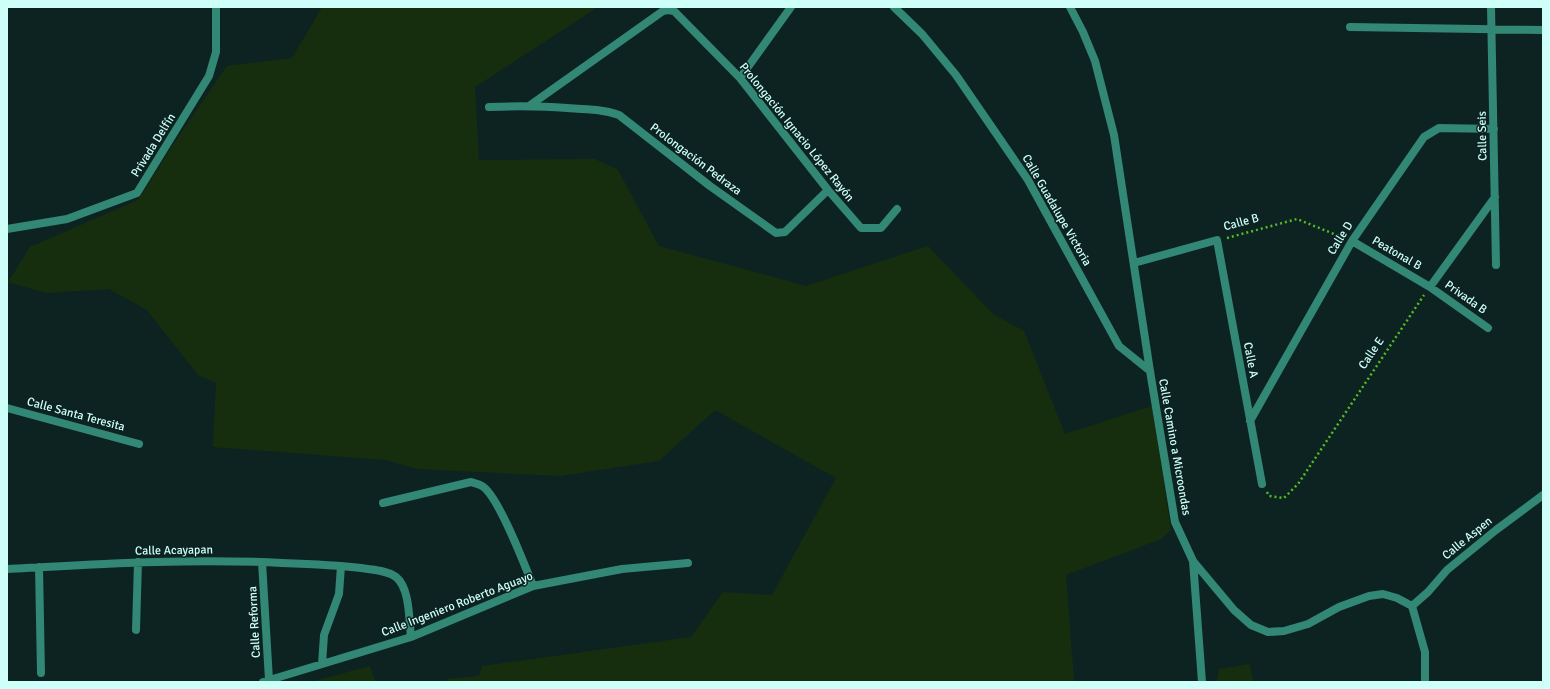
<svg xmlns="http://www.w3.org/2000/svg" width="1550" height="689" font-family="Signika,sans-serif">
<rect width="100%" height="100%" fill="#0c2322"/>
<path fill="#172e0e" d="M322,7H598L475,87L479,160L595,159L618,170L659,246L806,286L928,246L993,314L1024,331L1065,434L1152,406L1171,530L1161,539L1066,575L1074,682H447V679L479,676L482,666L691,637L723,592L772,595L836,478L715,410L659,461L560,476L418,469L385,460L213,447L216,383L198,375L147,310L109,289L46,293L8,282L30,247L138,200L182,131L227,66L292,58Z
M1250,664L1253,682H1217L1219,669Z
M370,666L375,682H311Z"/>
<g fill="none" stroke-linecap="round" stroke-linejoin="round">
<path stroke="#53be23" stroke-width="2.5" stroke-dasharray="2 3" stroke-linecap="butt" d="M1227,238L1297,219L1344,238
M1267,492L1269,496L1284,498L1298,484L1424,295"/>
<path stroke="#328775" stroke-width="8" d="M894,7L922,34L956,75L1028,180L1119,346L1150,371
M1070,7L1083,32L1095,61L1114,135L1150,371L1175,522L1193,561L1234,610L1251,625L1268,632L1284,631L1308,624L1339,607L1369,596L1383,594L1397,598L1412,606L1425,652V682
M1491,7L1496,265
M1350,27L1543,30
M740,78L791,7
M529,106L663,11L668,10L674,11L740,78L828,190L861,228H881L897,209
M489,107C515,106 541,106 567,108C584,109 602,109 619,115L710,186L776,233L785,232L828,190
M7,229L67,219L137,193L209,76L216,52V7
M1352,241L1430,287L1488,328
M1134,263L1217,240L1262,484
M1430,287L1495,197
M7,408L139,444
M1250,421L1352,241L1424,137L1439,128L1494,129
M383,503L471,482C474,483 479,484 482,486C498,495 525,566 533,586
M1193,561L1202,682
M262,562L269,680
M39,567L41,673
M7,569C99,564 191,558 282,563C309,564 335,565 361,568C371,570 387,570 396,577C410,588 409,620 411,637
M1412,606L1428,592L1447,570L1496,530L1543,495
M136,630L138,562
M322,664L324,635L339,594L341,566
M263,682L411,637L533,586L622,569L688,563"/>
</g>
<g text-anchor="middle" stroke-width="3" stroke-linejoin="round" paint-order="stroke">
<g font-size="12" fill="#cefff8" stroke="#0c2322">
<text transform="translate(797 132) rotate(51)" y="4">Prolongación Ignacio López Rayón</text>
<text transform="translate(1482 136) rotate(-91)" y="4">Calle Seis</text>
<text transform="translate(153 145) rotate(-58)" y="4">Privada Delfín</text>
<text transform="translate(696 159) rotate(37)" y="4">Prolongación Pedraza</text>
<text transform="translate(1057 210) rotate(60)" y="4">Calle Guadalupe Victoria</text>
<text transform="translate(1241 222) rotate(-15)" y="4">Calle B</text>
<text transform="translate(1340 238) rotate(-58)" y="4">Calle D</text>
<text transform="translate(1397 253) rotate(30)" y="4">Peatonal B</text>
<text transform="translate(1466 297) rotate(35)" y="4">Privada B</text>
<text transform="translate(1371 353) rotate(-56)" y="4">Calle E</text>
<text transform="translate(1251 360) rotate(79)" y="4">Calle A</text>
<text transform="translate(76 414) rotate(15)" y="4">Calle Santa Teresita</text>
<text transform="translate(1175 447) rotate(80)" y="4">Calle Camino a Microondas</text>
<text transform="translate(1467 538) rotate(-39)" y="4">Calle Aspen</text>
<text transform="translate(174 550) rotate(-1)" y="4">Calle Acayapan</text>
<text transform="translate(457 604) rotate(-21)" y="4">Calle Ingeniero Roberto Aguayo</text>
<text transform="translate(254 622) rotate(-93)" y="4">Calle Reforma</text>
</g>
</g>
<rect width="1550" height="689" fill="none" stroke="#cefff8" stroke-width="16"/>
</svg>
